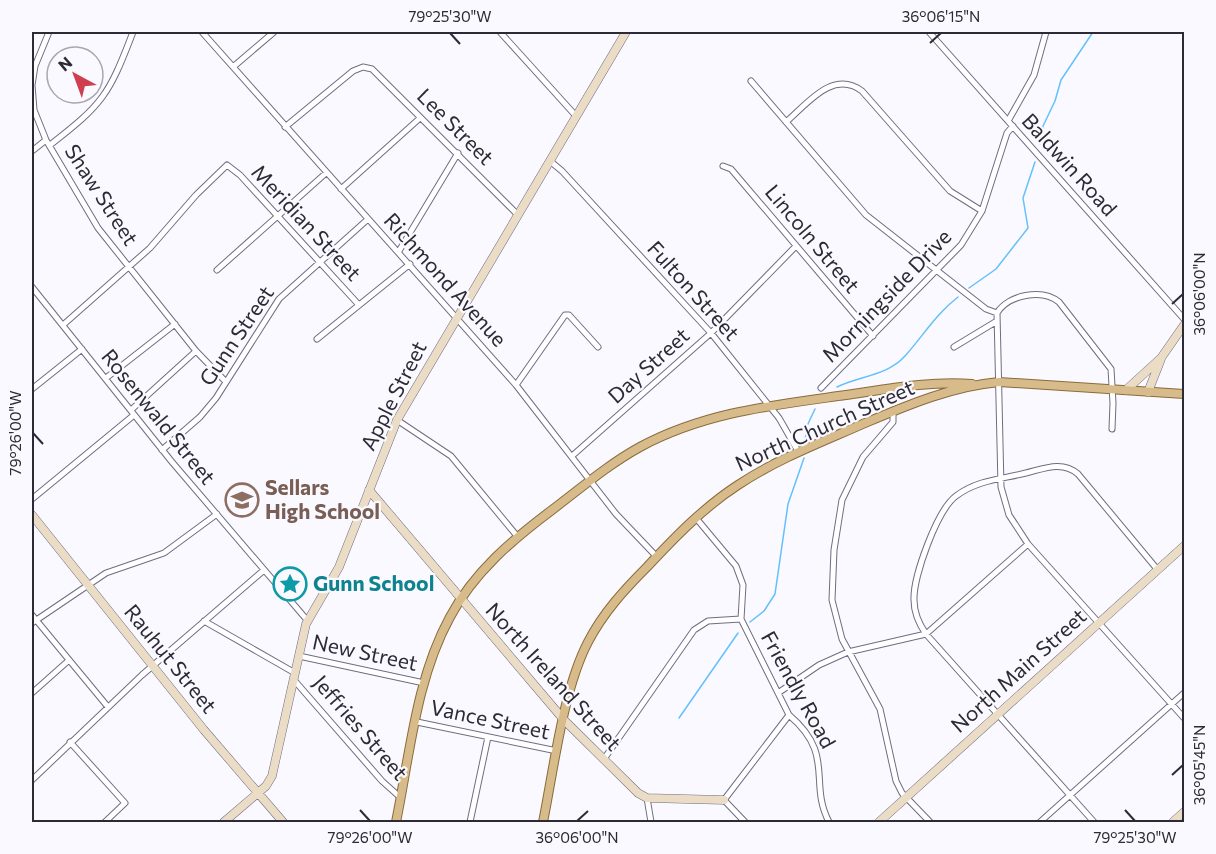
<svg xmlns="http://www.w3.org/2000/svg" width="1216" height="854" font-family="Commissioner,sans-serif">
<rect width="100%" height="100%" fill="#faf9ff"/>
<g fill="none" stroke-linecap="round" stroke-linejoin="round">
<path stroke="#64c0fb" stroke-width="1.5" d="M1040,144L1043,126L1055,101L1061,80L1093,32
M969,288L996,269L1028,228L1023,198L1035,162
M837,387C859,376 887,376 905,356C923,336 936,314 958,297
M805,441L807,426L815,409
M750,622L764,611L775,594L788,504L804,458
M679,718L738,633"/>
<g stroke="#6f6d84" stroke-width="7">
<path id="street" d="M49,32L35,66L32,85L34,110L46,140L98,228L196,351L226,382
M202,32L516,385L616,514L656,556
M500,32L576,116
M929,32L1184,319
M233,67L274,32
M751,81L866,215L986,309L997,313
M1008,121L1034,75L1046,32
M786,122C807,104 833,69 862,91L950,191L982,211
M285,127L353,71L363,67L372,69L517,214
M50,145C103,104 109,95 133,32
M32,151L46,140
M550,161L562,171L711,333L779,418L799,453
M723,166L731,169L873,336
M341,189L420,118
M399,251L458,153
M217,270L326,173
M32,287L172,462L307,620
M997,313L1001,487L1009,515L1028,544L1184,718
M997,313C1008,295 1042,288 1059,302L1111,369L1113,403L1112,429
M63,325L150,248L196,195L227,165L240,175L359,305
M317,339L410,264
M954,347L997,321
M106,378L175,324
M516,385L565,315H569L598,347
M821,388L961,245L982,211L1007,133L1013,126
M32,389L82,349
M131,410L196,351
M893,411V422L863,457L842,500L834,550L832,600L842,639L880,709L896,781L902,793L930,822
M397,420L451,456L517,536
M162,450L200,417L216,398L279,299L368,219
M572,456L711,333L796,246
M32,499L134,415
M696,518L736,566L743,585L741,619L789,715C836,755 808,782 829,822
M32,615L108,707
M204,621L295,673
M32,623L106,573L164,553L217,514
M299,656L424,683
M294,680L382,781L401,798
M32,693L68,661
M778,693L819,665L848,652L926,634L1028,544
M417,722L557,751
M70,742L125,803L105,822
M604,759L694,630L708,621L741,619
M32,780L142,675L264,570
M647,798L651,822
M470,822L488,737
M745,822L724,800L789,715
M1040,822L1184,693
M1094,822L926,634C919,624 914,613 914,600C913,577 937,510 956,496C977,480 1002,479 1026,473C1043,469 1062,460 1078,474L1157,569"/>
</g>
<g stroke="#6f6d84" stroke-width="9">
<path id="secondary" d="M1126,390L1161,358L1184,325
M1148,392L1161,359
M369,490L564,720L638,793L647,798L724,800
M32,515L204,730L283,822
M224,822L266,786L272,776L306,624L339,567L397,420L626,32
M879,822L1184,546
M1173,822L1184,812"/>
</g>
<g stroke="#8a6b3a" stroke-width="10">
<path id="primary" d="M396,822C410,754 416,679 450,617C474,572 512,540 552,510C581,488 609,464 640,447C705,412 775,405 846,395C888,389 929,381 972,384
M543,822C554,768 563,690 588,642C603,613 624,590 647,567C675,537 704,507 738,485C777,459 822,442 865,423C908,405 953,386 999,382L1184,394"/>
</g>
<use href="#street" stroke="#fff" stroke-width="5"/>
<use href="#secondary" stroke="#ebddc5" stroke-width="8"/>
<use href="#primary" stroke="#d7bb8b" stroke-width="8"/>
</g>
<path fill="none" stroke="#2c2b35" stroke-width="2" d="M450,33L460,44M930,43L941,33M1172,304L1183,294M33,433L43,444M1172,775L1183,765M360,810L370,821M1125,810L1135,821M577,821L588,811"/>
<defs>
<g id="school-ring" transform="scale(1.725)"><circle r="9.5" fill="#faf9ff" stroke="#8d6e63" stroke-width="1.5"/><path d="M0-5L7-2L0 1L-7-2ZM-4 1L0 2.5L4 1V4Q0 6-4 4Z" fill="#8d6e63"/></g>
<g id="sight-ring" transform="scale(1.725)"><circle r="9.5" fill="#faf9ff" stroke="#0f9aa8" stroke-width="1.5"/><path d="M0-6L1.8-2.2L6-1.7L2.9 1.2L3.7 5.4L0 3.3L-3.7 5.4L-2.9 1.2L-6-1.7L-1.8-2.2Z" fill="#0f9aa8"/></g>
</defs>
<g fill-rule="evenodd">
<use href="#school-ring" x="242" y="500"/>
<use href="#sight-ring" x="290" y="584"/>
</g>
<g text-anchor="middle" stroke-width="4.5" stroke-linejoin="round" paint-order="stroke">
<g font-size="21" fill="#2c2b35" stroke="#faf9ff">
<text transform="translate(455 127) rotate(45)" y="7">Lee Street</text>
<text transform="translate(1069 165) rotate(48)" y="7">Baldwin Road</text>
<text transform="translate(101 195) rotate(57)" y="7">Shaw Street</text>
<text transform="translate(306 223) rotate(47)" y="7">Meridian Street</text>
<text transform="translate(812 239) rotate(50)" y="7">Lincoln Street</text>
<text transform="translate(445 280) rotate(48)" y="7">Richmond Avenue</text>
<text transform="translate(693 291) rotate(48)" y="7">Fulton Street</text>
<text transform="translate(887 296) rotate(-46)" y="7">Morningside Drive</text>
<text transform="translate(237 336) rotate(-56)" y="7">Gunn Street</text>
<text transform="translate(649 366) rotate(-42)" y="7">Day Street</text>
<text transform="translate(394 396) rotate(-63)" y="7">Apple Street</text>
<text transform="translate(158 417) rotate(51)" y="7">Rosenwald Street</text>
<text transform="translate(825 426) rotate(-24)" y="7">North Church Street</text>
<text transform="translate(365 653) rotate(12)" y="7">New Street</text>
<text transform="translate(170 659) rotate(51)" y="7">Rauhut Street</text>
<text transform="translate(1019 671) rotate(-42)" y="7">North Main Street</text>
<text transform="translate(553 677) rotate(48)" y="7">North Ireland Street</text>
<text transform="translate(798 690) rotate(61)" y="7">Friendly Road</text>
<text transform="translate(490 720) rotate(12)" y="7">Vance Street</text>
<text transform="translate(360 728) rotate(49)" y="7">Jeffries Street</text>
</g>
<g font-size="21" font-weight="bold" fill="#785e54" stroke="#faf9ff" text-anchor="start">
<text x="265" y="495">Sellars<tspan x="265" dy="24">High School</tspan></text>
</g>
<g font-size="21" font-weight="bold" fill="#0d838f" stroke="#faf9ff" text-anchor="start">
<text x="313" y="591">Gunn School</text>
</g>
</g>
<rect width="1216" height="854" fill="none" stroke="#faf9ff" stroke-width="66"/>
<g transform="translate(75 75) rotate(319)"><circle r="28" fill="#faf9ff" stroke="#a8a7ae" stroke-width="1.5"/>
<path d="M0-4.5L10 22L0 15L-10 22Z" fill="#cf3f50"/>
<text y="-9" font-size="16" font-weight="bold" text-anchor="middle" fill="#2c2b35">N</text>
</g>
<rect x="33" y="33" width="1150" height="788" fill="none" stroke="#2c2b35" stroke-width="2"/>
<g font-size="15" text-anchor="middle" fill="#2c2b35">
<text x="450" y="22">79°25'30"W</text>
<text x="941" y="22">36°06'15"N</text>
<text transform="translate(1200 294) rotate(-90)" y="5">36°06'00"N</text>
<text transform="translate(16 433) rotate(-90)" y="5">79°26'00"W</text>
<text transform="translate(1200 765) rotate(-90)" y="5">36°05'45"N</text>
<text x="370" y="843">79°26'00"W</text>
<text x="577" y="843">36°06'00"N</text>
<text x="1135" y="843">79°25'30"W</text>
</g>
</svg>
